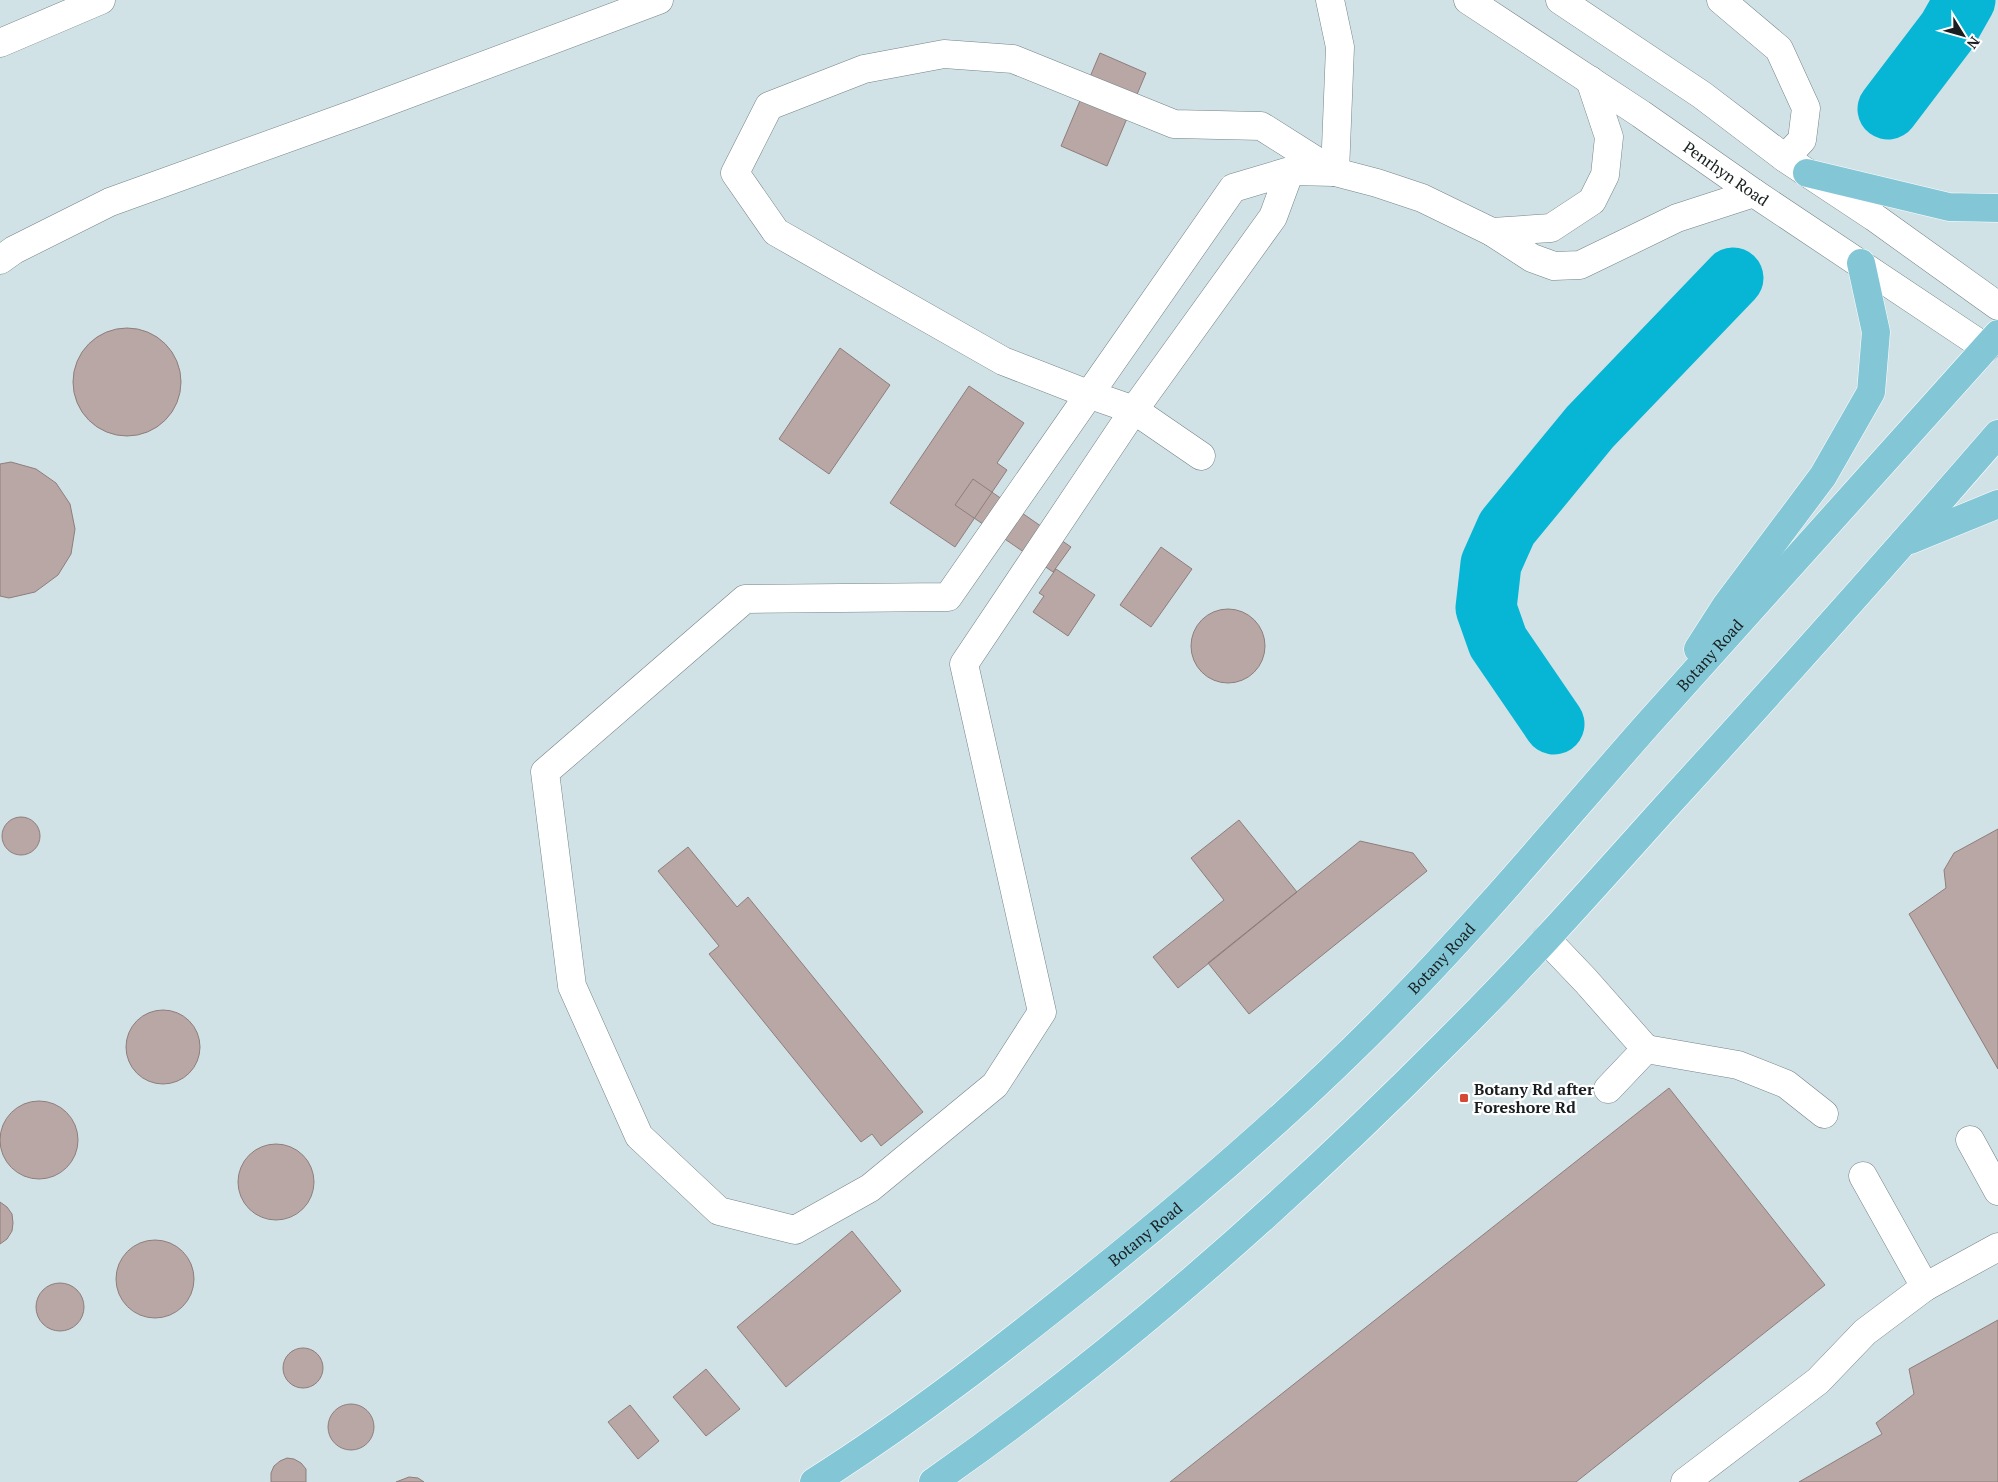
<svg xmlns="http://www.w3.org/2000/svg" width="1998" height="1482" font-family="'PT Serif',serif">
<rect width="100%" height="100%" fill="#d1e2e7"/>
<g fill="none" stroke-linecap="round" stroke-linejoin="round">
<path stroke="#07b5d5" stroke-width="61" d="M1888,109L1948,30L1965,0
M1554,724L1498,642L1486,608L1491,564L1507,528L1590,427L1733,278"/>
</g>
<path fill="#b8a7a4" stroke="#8e7e7b" d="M1100,53L1146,73L1107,166L1061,146Z
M73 382a54 54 0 1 1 108 0a54 54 0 1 1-108 0Z
M840,348L890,385L829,474L779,439Z
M969,386L1024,423L997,463L1007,470L955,547L890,503Z
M11,462L36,469L56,483L70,504L75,529L71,554L58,575L35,592L9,598L0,596V464Z
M973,479L1071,547L1053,572L955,505Z
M1161,547L1192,569L1151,627L1120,605Z
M1056,569L1095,595L1068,636L1033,612L1044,596L1039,593Z
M1191 646a37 37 0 1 1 74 0a37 37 0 1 1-74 0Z
M2 836a19 19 0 1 1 38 0a19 19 0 1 1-38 0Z
M1239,820L1297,892L1178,988L1153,957L1224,900L1191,858Z
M1998,829V1069L1909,914L1946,888L1944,870L1954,853Z
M1360,841L1413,853L1427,871L1249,1014L1208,963Z
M688,847L737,907L748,897L923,1112L881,1146L872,1134L861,1142L709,954L719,946L658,871Z
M126 1047a37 37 0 1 1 74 0a37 37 0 1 1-74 0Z
M1669,1088L1825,1285L1576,1482H1170Z
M0 1140a39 39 0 1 1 78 0a39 39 0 1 1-78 0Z
M238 1182a38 38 0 1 1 76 0a38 38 0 1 1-76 0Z
M0,1202L7,1207L12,1214L13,1223L12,1231L7,1239L0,1244Z
M852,1231L901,1291L786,1387L737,1327Z
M116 1279a39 39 0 1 1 78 0a39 39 0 1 1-78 0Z
M36 1307a24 24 0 1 1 48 0a24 24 0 1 1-48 0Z
M1998,1320V1482H1799L1882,1434L1876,1423L1914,1394L1909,1369Z
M283 1368a20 20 0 1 1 40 0a20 20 0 1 1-40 0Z
M706,1369L740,1409L706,1436L673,1397Z
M328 1427a23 23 0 1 1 46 0a23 23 0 1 1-46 0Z
M630,1405L659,1441L638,1459L608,1422Z
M287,1458L294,1459L301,1463L306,1469V1482H271V1473L274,1466L280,1461Z
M409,1477L418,1478L424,1482H396Z"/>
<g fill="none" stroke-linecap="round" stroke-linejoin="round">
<g stroke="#748388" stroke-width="29">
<g id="minor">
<path d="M1330,0L1340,47L1335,172"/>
<path id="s1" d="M1468,0L1641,114L1754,193L1986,348"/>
<path d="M1560,0L1702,95L1785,158L1874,217L1998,306"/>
<path d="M1721,0L1779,49L1806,108L1802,140L1785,158"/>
<path d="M0,43L101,0"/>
<path d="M1290,171L1273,217L1134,410L964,664L1042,1012L995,1085L870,1188L795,1230L719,1211L639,1136L572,986L545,772L745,599L948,597L1233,188L1290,171L1335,172L1377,183L1422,198L1492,232L1532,258L1554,266L1580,265L1677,218L1754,193"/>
<path d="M1492,232L1551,228L1592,201L1605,175L1609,137L1590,80"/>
<path d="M0,260L14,250L110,202L357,113L659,0"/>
<path d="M1201,456L1134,410L1088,394L1003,361L776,232L735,173L769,106L864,69L944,54L1013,59L1174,124L1261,126L1334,172"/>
<path d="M1546,939L1586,981L1646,1049"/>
<path d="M1608,1089L1646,1049L1738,1065L1786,1084L1824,1114"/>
<path d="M1970,1140L1998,1191"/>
<path d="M1863,1176L1925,1287"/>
<path d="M1685,1482L1818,1381L1865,1332L1925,1287L1998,1247"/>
</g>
</g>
<g stroke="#fff" stroke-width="29">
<g id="major">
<path d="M1807,173L1949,207L1998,208"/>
<path d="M1910,540L1998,504"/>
<path d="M1698,649L1725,607L1823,476L1871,392L1876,332L1861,263"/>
<path id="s2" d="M814,1482C912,1420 1004,1348 1095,1275C1201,1190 1304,1101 1399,1003C1486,914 1565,818 1648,724C1764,594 1882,465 1998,334"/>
<path d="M933,1482C1118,1353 1288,1202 1447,1042C1522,968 1592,889 1662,811C1776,686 1888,561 1998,434"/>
</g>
</g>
<use href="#minor" stroke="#fff" stroke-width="28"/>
<use href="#major" stroke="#83c7d6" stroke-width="28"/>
</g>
<rect fill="#d54836" stroke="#fff" stroke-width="2" x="1459" y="1093" width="10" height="10" rx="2.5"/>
<g text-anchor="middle" stroke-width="4.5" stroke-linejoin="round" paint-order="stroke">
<g font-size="16" fill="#191f21" stroke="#fff">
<text dy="6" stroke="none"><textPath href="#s1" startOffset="311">Penrhyn Road</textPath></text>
<text dy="6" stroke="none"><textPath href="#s2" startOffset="1224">Botany Road</textPath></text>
<text dy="6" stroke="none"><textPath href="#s2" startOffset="819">Botany Road</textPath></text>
<text dy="6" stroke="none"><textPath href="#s2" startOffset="414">Botany Road</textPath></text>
</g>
<g font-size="16" font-weight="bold" fill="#191f21" stroke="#fff" text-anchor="start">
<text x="1474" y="1095">Botany Rd after<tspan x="1474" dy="18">Foreshore Rd</tspan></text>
</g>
</g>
<g transform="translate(1963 35) rotate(127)" stroke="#ffffff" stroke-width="4" paint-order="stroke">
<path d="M0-4L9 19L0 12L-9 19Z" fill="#191f21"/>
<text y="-8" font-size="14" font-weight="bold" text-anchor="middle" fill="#191f21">N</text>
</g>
</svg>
